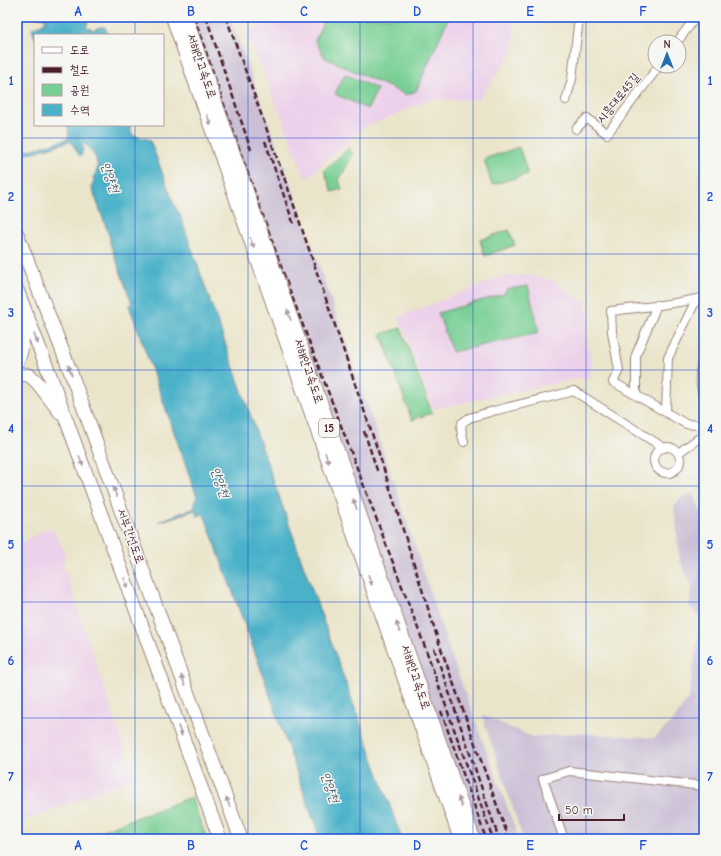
<svg xmlns="http://www.w3.org/2000/svg" width="721" height="856" font-family="'Comic Neue','Poor Story',sans-serif">
<rect width="100%" height="100%" fill="#f6f6f2"/>
<filter id="ink" filterUnits="userSpaceOnUse"><feTurbulence type="fractalNoise" baseFrequency=".025" numOctaves="2"/><feDisplacementMap in="SourceGraphic" scale="8" xChannelSelector="R" yChannelSelector="G"/><feConvolveMatrix kernelMatrix="1 2 1 2 8 2 1 2 1" color-interpolation-filters="sRGB"/></filter>
<filter id="wash" filterUnits="userSpaceOnUse"><feTurbulence type="fractalNoise" baseFrequency=".012" numOctaves="4" result="noise"/><feDisplacementMap in="SourceGraphic" scale="16" xChannelSelector="R" yChannelSelector="G"/><feGaussianBlur stdDeviation="0.9" result="paint"/><feColorMatrix in="noise" values="0 0 0 0 0 0 0 0 0 0 0 0 0 0 0 0 0 1.4 0 .05"/><feComposite in="paint" operator="in"/></filter>
<g filter="url(#wash)">
<rect width="100%" height="100%" fill="#eae5ca"/>
<path fill="#ecd1ea" d="M262,17H514V39L512,53L478,100L432,99L363,128L306,179L247,32L264,26Z
M526,275L553,280L583,302L589,317L586,336L592,363L591,371L590,376L585,381L581,378L433,409L399,317L504,276Z
M46,529L53,530L65,552L63,564L134,778L17,824V545Z"/>
<path fill="#cbbfd5" d="M181,17H230L293,190L384,453L449,649L519,839H478Z
M692,493L704,518L701,519L704,525V839H523L482,715L533,737L578,733L654,738L673,721L689,697L701,618L689,606L692,586L680,561L674,506L681,498Z"/>
<path fill="#78cf94" stroke="#617760" d="M325,17H449L416,91L407,95L325,58L315,41Z
M345,74L377,89L368,109L335,94Z
M519,147L528,174L492,185L484,159Z
M349,148L353,155L339,180L342,189L332,192L324,170Z
M509,230L515,245L485,256L480,240Z
M528,286L539,333L452,352L438,313L504,294L507,289Z
M401,328L432,413L412,420L381,334Z
M191,797L207,839H79Z"/>
<path fill="#49b1c8" stroke="#4a687a" d="M36,17H99L95,20L90,19L87,23L88,24L86,27L93,30L100,27H105L108,35H35V39L32,28L44,23L46,19L42,17Z
M67,125H130L132,135L150,140L174,204L180,215L304,567L402,839H320L259,664L204,514L197,516L195,510L159,522V521L195,508V501L197,497L129,305L132,304L110,243V238L92,188V185L94,181L93,177C103,167 94,150 83,143L82,145L83,149L81,156L79,155L71,141L27,154L26,151L68,139L69,132Z"/>
</g>
<g filter="url(#ink)">
<g fill="none" stroke-linecap="round" stroke-linejoin="round">
<g stroke="#9a827a" stroke-width="10">
<path id="minor" d="M677,42L696,17
M566,100L572,79L579,17
M576,129L587,118L607,134L659,66
M704,359C697,371 701,386 704,399
M636,395V355L657,305
M666,412L668,358L696,300
M699,425L686,424L613,382L619,370L612,332L611,311C642,307 674,305 704,297
M464,442C462,435 460,430 462,423L469,418L497,410L574,391L664,448
M654 460a13 13 0 1 1 26 0a13 13 0 1 1-26 0Z
M678,453L702,436
M564,839L543,779L569,771L704,786"/>
</g>
<g stroke="#9a827a" stroke-width="15">
<path id="trunk" d="M17,234L68,365L241,839
M17,290L48,370L220,839
M17,362C25,347 22,329 22,312
M17,375L21,374L29,375L37,382L60,412"/>
</g>
<use href="#minor" stroke="#fff" stroke-width="8"/>
<use href="#trunk" stroke="#fff" stroke-width="13"/>
<path stroke="#4a1f2b" stroke-width="2.5" stroke-dasharray="6 3" stroke-linecap="butt" d="M194,17L240,151L288,286L425,647L493,839
M206,17L251,150
M226,17L289,191L379,454L439,643L509,839
M265,141L294,225
M364,431L378,473
M434,648L499,839
M441,711L486,839"/>
<g stroke="#9a827a" stroke-width="16" stroke-linecap="butt">
<path id="motorway-bridge" d="M173,17L461,839
M185,17L473,839"/>
</g>
<use href="#motorway-bridge" stroke="#fff" stroke-width="14"/>
</g>
<defs><path id="oneway-solid" d="M-6-.8H1V-3.2L6.5 0L1 3.2V.8H-6Z"/></defs>
<g fill="#ae9aa0">
<use href="#oneway-solid" transform="translate(209 120) rotate(71)"/>
<use href="#oneway-solid" transform="translate(252 243) rotate(71)"/>
<use href="#oneway-solid" transform="translate(289 315) rotate(-109)"/>
<use href="#oneway-solid" transform="translate(36 339) rotate(69)"/>
<use href="#oneway-solid" transform="translate(70 370) rotate(-110)"/>
<use href="#oneway-solid" transform="translate(327 458) rotate(71)"/>
<use href="#oneway-solid" transform="translate(81 461) rotate(70)"/>
<use href="#oneway-solid" transform="translate(115 492) rotate(-110)"/>
<use href="#oneway-solid" transform="translate(355 504) rotate(-109)"/>
<use href="#oneway-solid" transform="translate(370 580) rotate(71)"/>
<use href="#oneway-solid" transform="translate(126 583) rotate(70)"/>
<use href="#oneway-solid" transform="translate(398 627) rotate(-109)"/>
<use href="#oneway-solid" transform="translate(183 680) rotate(-110)"/>
<use href="#oneway-solid" transform="translate(180 731) rotate(70)"/>
<use href="#oneway-solid" transform="translate(228 802) rotate(-110)"/>
<use href="#oneway-solid" transform="translate(460 802) rotate(-109)"/>
</g>
</g>
<path fill="none" stroke="#1d4ed8" stroke-width="1" stroke-opacity="0.55" d="M135,17V35M248,17V839M360,17V839M473,17V839M586,17V839M135,125V839M17,138H704M17,254H704M17,370H704M17,486H704M17,602H704M17,718H704"/>
<g text-anchor="middle" stroke-width="3" stroke-linejoin="round" paint-order="stroke">
<rect fill="#f6f6f2" stroke="#7e6067" stroke-width="1" x="319" y="419" width="20" height="18" rx="3"/>
<g font-size="11" font-weight="bold" fill="#4a1f2b">
<text x="329" y="432">15</text>
</g>
<g font-size="12" fill="#4a1f2b" stroke="#f6f6f2">
<text transform="translate(202 66) rotate(71)" y="4">서해안고속도로</text>
<text transform="translate(618 98) rotate(-51)" y="4">시흥대로45길</text>
<text transform="translate(309 371) rotate(71)" y="4">서해안고속도로</text>
<text transform="translate(131 536) rotate(70)" y="4">서부간선도로</text>
<text transform="translate(416 677) rotate(71)" y="4">서해안고속도로</text>
</g>
<g font-size="13" font-style="italic" fill="#4a596a" stroke="#f6f6f2">
<text transform="translate(111 177) rotate(70)" y="5">안양천</text>
<text transform="translate(221 482) rotate(70)" y="5">안양천</text>
<text transform="translate(331 787) rotate(70)" y="5">안양천</text>
</g>
</g>
<rect width="721" height="856" fill="none" stroke="#f6f6f2" stroke-width="44"/>
<rect x="34" y="34" width="130" height="92" fill="#f6f6f2" stroke="#b1a0a2"/>
<rect x="42" y="47" width="20" height="6" fill="#ffffff" stroke="#b1a0a2"/>
<text x="70" y="54" font-size="12" fill="#4a1f2b">도로</text>
<rect x="42" y="67" width="20" height="6" fill="#4a1f2b" stroke="#b1a0a2"/>
<text x="70" y="74" font-size="12" fill="#4a1f2b">철도</text>
<rect x="42" y="84" width="20" height="12" fill="#78cf94" stroke="#b1a0a2"/>
<text x="70" y="94" font-size="12" fill="#4a1f2b">공원</text>
<rect x="42" y="104" width="20" height="12" fill="#49b1c8" stroke="#b1a0a2"/>
<text x="70" y="114" font-size="12" fill="#4a1f2b">수역</text>
<g transform="translate(667 54)"><circle r="19" fill="#f6f6f2" stroke="#b1a0a2"/>
<path d="M0-3L7 15L0 10L-7 15Z" fill="#1f6fb2"/>
<text y="-6" font-size="11" font-weight="bold" text-anchor="middle" fill="#4a1f2b">N</text>
</g>
<path d="M559 814v6h65v-6" fill="none" stroke="#4a1f2b" stroke-width="2"/>
<text x="565" y="814" font-size="12" fill="#4a1f2b" stroke="#f6f6f2" stroke-width="3" paint-order="stroke">50 m</text>
<rect x="22" y="22" width="677" height="812" fill="none" stroke="#1d4ed8" stroke-width="1.5"/>
<g font-size="13" text-anchor="middle" font-weight="bold" fill="#1d4ed8">
<text x="78" y="16">A</text>
<text x="191" y="16">B</text>
<text x="304" y="16">C</text>
<text x="417" y="16">D</text>
<text x="530" y="16">E</text>
<text x="643" y="16">F</text>
<text x="11" y="85">1</text>
<text x="710" y="85">1</text>
<text x="11" y="201">2</text>
<text x="710" y="201">2</text>
<text x="11" y="317">3</text>
<text x="710" y="317">3</text>
<text x="11" y="433">4</text>
<text x="710" y="433">4</text>
<text x="11" y="549">5</text>
<text x="710" y="549">5</text>
<text x="11" y="665">6</text>
<text x="710" y="665">6</text>
<text x="11" y="781">7</text>
<text x="710" y="781">7</text>
<text x="78" y="850">A</text>
<text x="191" y="850">B</text>
<text x="304" y="850">C</text>
<text x="417" y="850">D</text>
<text x="530" y="850">E</text>
<text x="643" y="850">F</text>
</g>
</svg>
